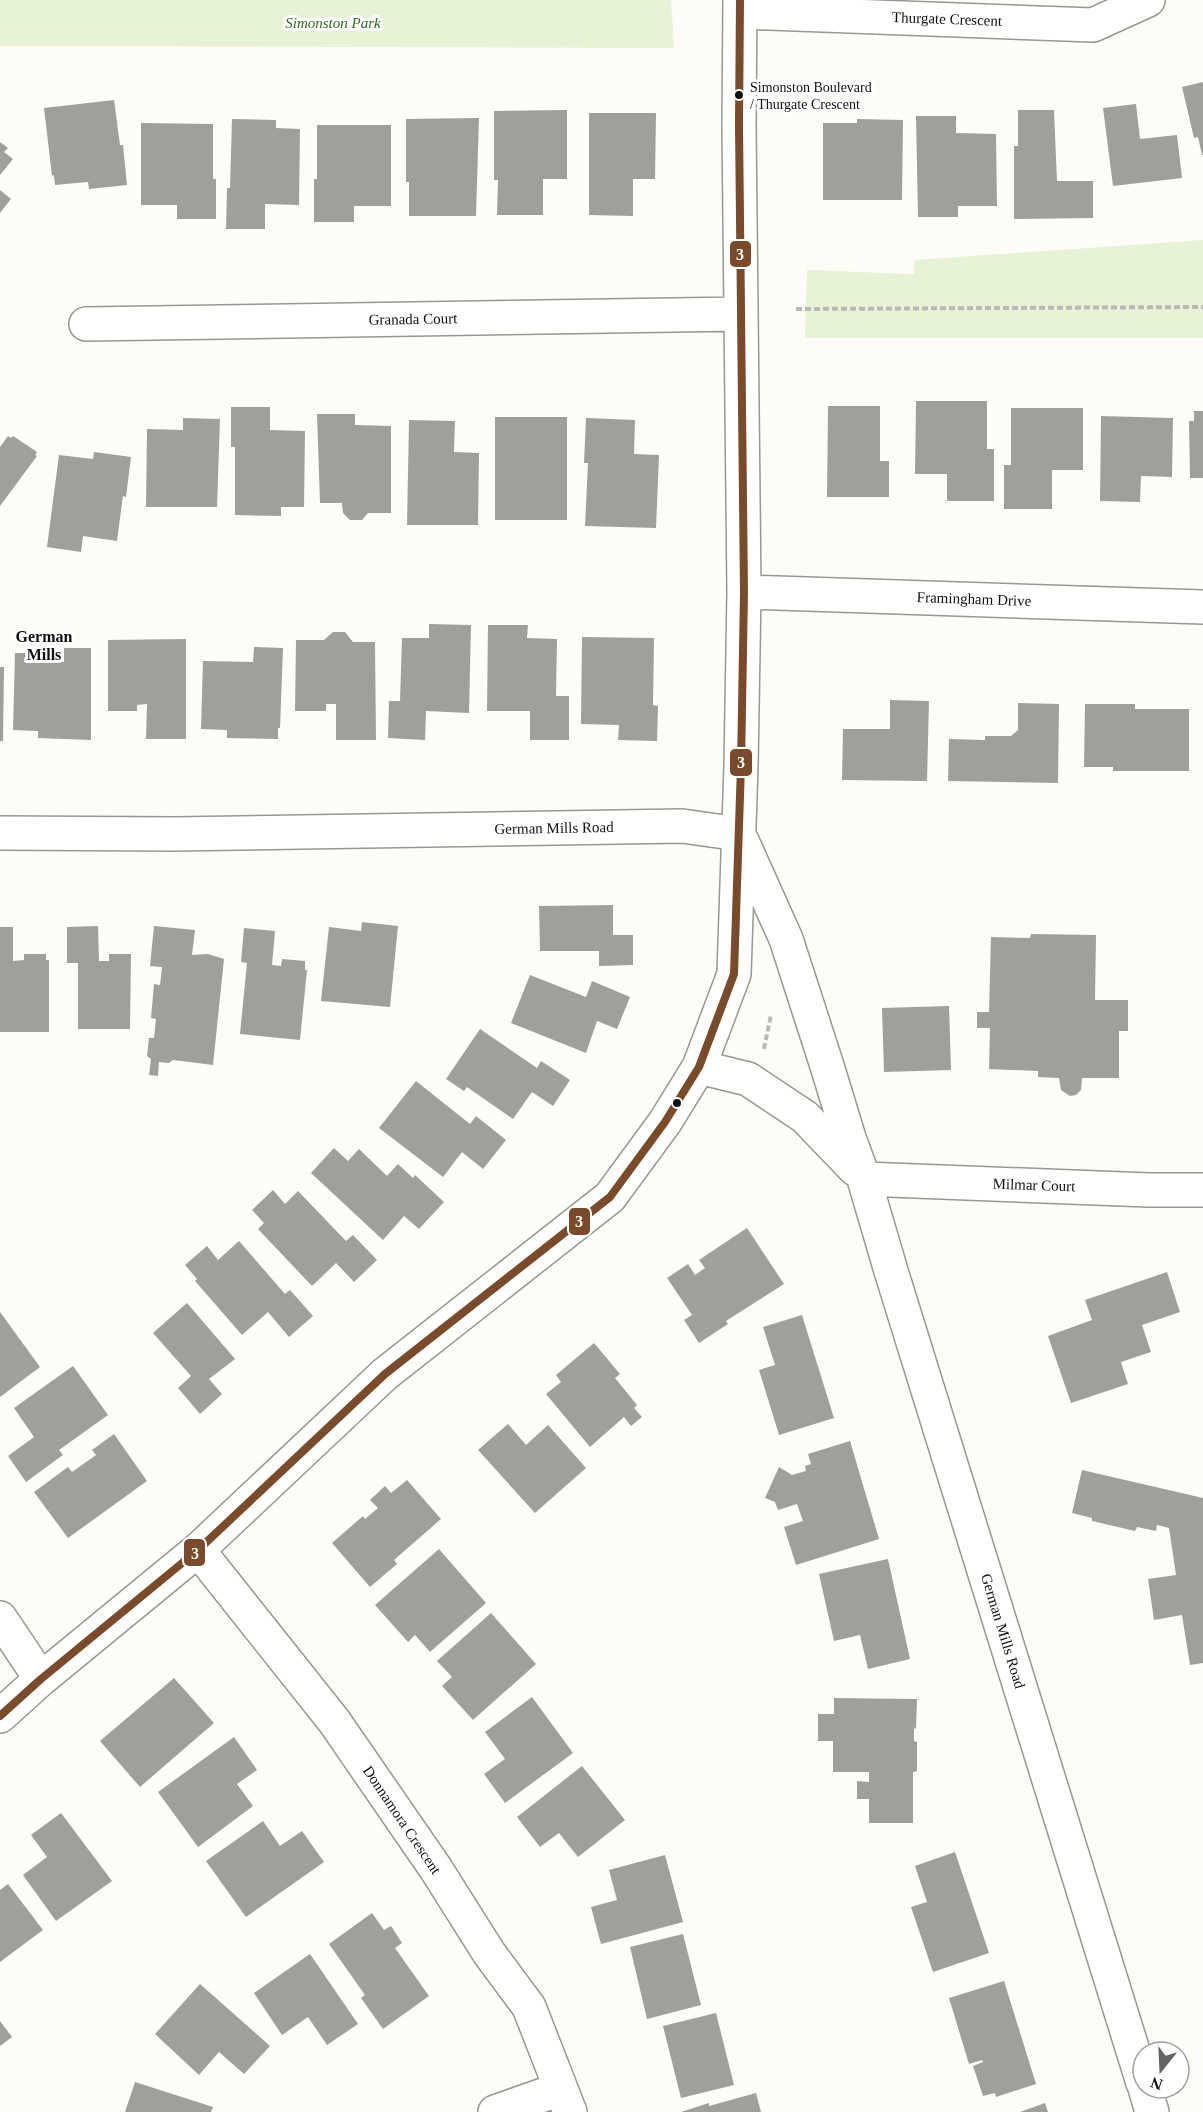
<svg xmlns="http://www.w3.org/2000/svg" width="1203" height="2112" font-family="Georgia,serif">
<rect width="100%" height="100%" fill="#fdfcf7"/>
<path fill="#e7f3d7" d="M0,0H671L674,48L0,46Z
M1203,240V338H805L807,270L914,274V260Z"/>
<path fill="#a19f9c" d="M1203,82V155H1202L1198,137L1194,138L1182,87Z
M114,100L120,145H123L127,185L89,189L88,182L55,185L54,175L52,176L44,108Z
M1136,104L1140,139L1177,135L1182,178L1113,186L1103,108Z
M567,110V179H543V215H497L498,180H494V111Z
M1018,110H1054L1057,181H1093V218L1014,219V146H1018Z
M589,113H656L655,179H633V216L589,215Z
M916,116H956V133L996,134L997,206H958V217H918Z
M479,118L476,216H409V182H406V119Z
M232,119L276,120V128L300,129L299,205L265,204V229H226L227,188H230Z
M857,119L903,120L902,200H823V123H857Z
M141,123L213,124V179H216V219H177V205H141Z
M317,125H391V206H354V222H314V179H317Z
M0,142L8,148L4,152L13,159L0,175Z
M0,190L11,199L0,213Z
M916,401H987V449H994V501H947V474H915Z
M828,406H880V461H889V497H827Z
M231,407H270V430L305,431L304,507H281V516L235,515V447H231Z
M1011,408H1083V470H1052V509H1004V465H1011Z
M1194,411H1203V478H1190L1189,421H1194Z
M317,414H355V425L391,426V513H368L362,520H350L343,513L342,503H320Z
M1101,416L1173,418L1172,477L1141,476L1140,502L1100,501Z
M495,417H567V520H495Z
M183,418L220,419L217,507H146L147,429L183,430Z
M586,418L635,420L634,454L659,455L656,528L585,526L588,463H584Z
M409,420L455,421L454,452L479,453L478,525H407Z
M8,436L11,438L13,436L37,452L35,455L37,456L0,506V447Z
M94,452L131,457L126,497L123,496L117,541L83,536L81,552L47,547L59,455L93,459Z
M429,624L471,625L469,713L426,711L425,740L388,738L389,701H400L402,638H429Z
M488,625H528L527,638L557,639L556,696H569V740H530V711H487Z
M333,632H345L353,642H375L376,740H336V704H326V711H295L296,640H324Z
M582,637L654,638L653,705L658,706L657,741L618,740L619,725L581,724Z
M186,639V739H146L147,704L137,705V711H108V640Z
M254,647L283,648L280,728H278V739L227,738V730L201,729L203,661L253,662Z
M64,648H91V740L38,738V731L13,730L15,653H40V662H64Z
M0,667H4L3,741H0Z
M890,700L929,701L927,781L842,780L843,729H890Z
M1018,703L1059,704L1058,783L948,781L949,739L985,740V736H1011L1018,730Z
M1085,704H1135V709H1189V771H1113V767H1084Z
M613,905V935H633V965L599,966V951H540L539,906Z
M362,922L398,926L390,1007L321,1001L329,927L361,931Z
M98,926L99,961H109V954H131L130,1029H78V963H67V927Z
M154,926L195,930L192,955L208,954L224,959L213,1065L173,1060L169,1063L159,1062L158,1076L149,1075L151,1059L147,1056L149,1038H154L156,1019L151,1018L154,984L160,985L162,967L150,966Z
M0,927H13V961L24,960V954H46V960H49V1032H0Z
M244,928L275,931L272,965L281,966L282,959L305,961V970H307L300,1040L240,1034L247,963L241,962Z
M1031,934L1096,935L1095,1000H1128V1031H1119V1078H1082L1081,1090L1076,1095L1070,1096L1061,1090L1059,1078L1038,1077V1071L989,1069L990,1028H977V1012H989L991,937L1030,938Z
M530,975L586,997L592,981L630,997L617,1029L597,1021L586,1053L511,1023Z
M949,1006L951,1070L884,1072L882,1008Z
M480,1029L537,1068L541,1061L570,1080L553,1106L532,1092L513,1119L467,1087L464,1091L446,1079Z
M416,1081L470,1124L476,1116L506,1140L483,1169L462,1152L443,1177L379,1128Z
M334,1148L348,1161L359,1149L387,1176L398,1164L413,1178L415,1175L444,1202L419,1229L404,1216L383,1240L311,1173Z
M273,1190L285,1204L298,1191L346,1241L353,1235L377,1260L354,1282L336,1263L312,1286L258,1229L264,1223L252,1210Z
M747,1228L784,1284L726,1321L728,1324L699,1343L684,1320L692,1315L667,1278L688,1264L695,1275L705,1268L699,1260Z
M239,1241L285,1294L290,1290L313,1316L289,1337L268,1312L242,1335L195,1281L197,1279L185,1265L207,1246L218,1260Z
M1167,1272L1180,1312L1142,1325L1151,1352L1121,1362L1128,1384L1071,1403L1048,1336L1092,1320L1085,1300Z
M187,1303L235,1359L209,1379L222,1394L200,1414L178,1388L191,1376L153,1333Z
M0,1312L40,1367L0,1397Z
M802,1315L834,1418L779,1435L759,1370L775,1365L763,1327Z
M594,1343L620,1374L615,1378L637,1405L634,1408L642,1417L631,1426L624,1417L590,1447L546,1394L561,1382L556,1375Z
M73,1366L108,1415L59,1450L63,1455L26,1482L8,1456L34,1437L14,1408Z
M508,1424L526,1445L548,1425L586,1468L535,1513L478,1450Z
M114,1434L147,1481L68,1538L34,1492L68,1467L72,1472L96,1455L92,1450Z
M850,1441L879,1539L796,1565L784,1527L803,1521L797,1504L778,1510L775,1502L765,1498L779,1467L792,1475L806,1471L805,1466L811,1464L808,1454Z
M1082,1470L1203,1498V1663L1190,1665L1182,1615L1154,1620L1148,1579L1176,1575L1169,1528L1157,1525L1156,1531L1137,1527L1135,1531L1092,1521V1518L1072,1513Z
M407,1480L441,1519L394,1560L397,1564L370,1587L332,1543L363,1516L365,1519L378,1508L370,1500L385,1486L391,1493Z
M439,1549L486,1603L430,1652L415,1635L408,1642L375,1605Z
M888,1559L910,1659L868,1669L860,1635L834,1641L819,1574Z
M491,1613L536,1664L473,1720L442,1686L452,1677L437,1661Z
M174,1678L214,1723L140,1787L100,1741Z
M532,1697L573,1753L505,1803L484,1774L505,1759L485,1732Z
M834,1698L917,1699L916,1729L914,1728V1741L917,1742V1771L913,1772V1823H869V1799H857V1781L869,1782V1772H833V1741H818V1714H834Z
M234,1737L257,1770L237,1784L253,1806L198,1847L158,1792Z
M582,1766L625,1820L578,1857L559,1833L540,1847L517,1817Z
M61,1813L112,1881L56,1921L23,1875L47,1857L31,1835Z
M263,1821L280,1846L302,1831L324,1862L246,1917L206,1861Z
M955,1852L989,1953L933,1972L911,1907L927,1902L915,1866Z
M665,1855L683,1922L601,1944L591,1907L617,1900L609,1870Z
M8,1884L43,1930L0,1962V1890Z
M372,1913L384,1930L391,1926L402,1943L395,1948L429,1996L383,2029L361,1998L365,1995L329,1944Z
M683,1934L701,2005L647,2019L630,1947Z
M310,1954L358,2024L327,2045L308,2017L282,2035L254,1993Z
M1004,1981L1036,2084L996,2097L995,2093L983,2096L973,2066L983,2062L982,2060L969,2064L949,1998Z
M200,1984L270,2046L244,2074L219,2052L199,2075L155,2034Z
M716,2013L734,2085L681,2098L663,2026Z
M0,2021L12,2037L0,2046Z
M135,2082L213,2107L211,2112H125Z
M756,2093L761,2112H681L709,2103V2106Z
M1045,2103L1048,2112H1020Z"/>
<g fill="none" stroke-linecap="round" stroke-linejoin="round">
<g stroke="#979795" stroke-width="36">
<path id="minor" d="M740,12L1093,25L1148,0
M86,324L741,314
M744,592L1203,607
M0,833L175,834L682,826L739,834
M742,841L786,939L828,1069L849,1138L864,1179L891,1271L1143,2083
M699,1067L748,1079L805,1117L855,1169
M864,1179L1149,1190H1203
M198,1550L334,1721L436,1869L489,1953L529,2007L570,2112
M0,1618L41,1679
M0,1716L41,1679L198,1550L385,1374L610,1197L665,1122L699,1067L734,974L741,766L744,592L739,125L740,0
M1145,2088L1152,2112
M495,2112L560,2089"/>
</g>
<path stroke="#b9b9b8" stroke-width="4" stroke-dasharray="6 3" stroke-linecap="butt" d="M796,309L1203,307
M764,1049L771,1015"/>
<use href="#minor" stroke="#fffffe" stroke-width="33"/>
<g stroke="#fff" stroke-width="12">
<path id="bus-1" d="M0,1716L41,1679L198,1550L385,1374L610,1197L665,1122L699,1067L734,974L741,766L744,592L739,125L740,0"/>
</g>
<use href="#bus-1" stroke="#7a4b2a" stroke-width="8"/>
</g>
<g fill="#111" stroke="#fff" stroke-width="2">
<circle cx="739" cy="95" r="5"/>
<circle cx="677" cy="1103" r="5"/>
</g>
<g text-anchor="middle" stroke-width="6" stroke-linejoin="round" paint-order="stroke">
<g font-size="14" fill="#111" stroke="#fff" text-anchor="start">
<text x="750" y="92">Simonston Boulevard<tspan x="750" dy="17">/ Thurgate Crescent</tspan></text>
</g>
<g font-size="15" fill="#111" stroke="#fff">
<text transform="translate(947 19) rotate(2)" y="5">Thurgate Crescent</text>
<text transform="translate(413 319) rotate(-1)" y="5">Granada Court</text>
<text transform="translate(974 599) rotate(2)" y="5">Framingham Drive</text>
<text transform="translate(554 828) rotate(-1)" y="5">German Mills Road</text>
<text transform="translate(1034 1185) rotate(2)" y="5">Milmar Court</text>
<text transform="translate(1003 1631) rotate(73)" y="5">German Mills Road</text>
<text transform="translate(402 1820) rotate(56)" y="5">Donnamora Crescent</text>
</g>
<g font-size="15" font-style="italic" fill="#2f6b1f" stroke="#fff">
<text x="333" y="28">Simonston Park</text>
</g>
<g font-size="16" font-weight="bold" fill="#111" stroke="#fff">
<text x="44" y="642">German<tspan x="44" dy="18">Mills</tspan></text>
</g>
</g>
<g stroke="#fff" stroke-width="2">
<rect x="729" y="240" width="23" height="28" rx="6" fill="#7a4b2a"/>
<rect x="729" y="748" width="24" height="29" rx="6" fill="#7a4b2a"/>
<rect x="568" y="1207" width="23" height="29" rx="6" fill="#7a4b2a"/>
<rect x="183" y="1538" width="23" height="29" rx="6" fill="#7a4b2a"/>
</g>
<g font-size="16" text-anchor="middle" font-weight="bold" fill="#fff">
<text x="740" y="260">3</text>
<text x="741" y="768">3</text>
<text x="579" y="1227">3</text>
<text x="195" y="1559">3</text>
</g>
<g transform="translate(1161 2070) rotate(198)"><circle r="28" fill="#ffffff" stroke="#a0a0a0" stroke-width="1.5"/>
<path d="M0-4.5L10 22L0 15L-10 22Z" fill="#646362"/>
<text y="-9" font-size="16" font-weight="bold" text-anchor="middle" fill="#111111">N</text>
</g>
</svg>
